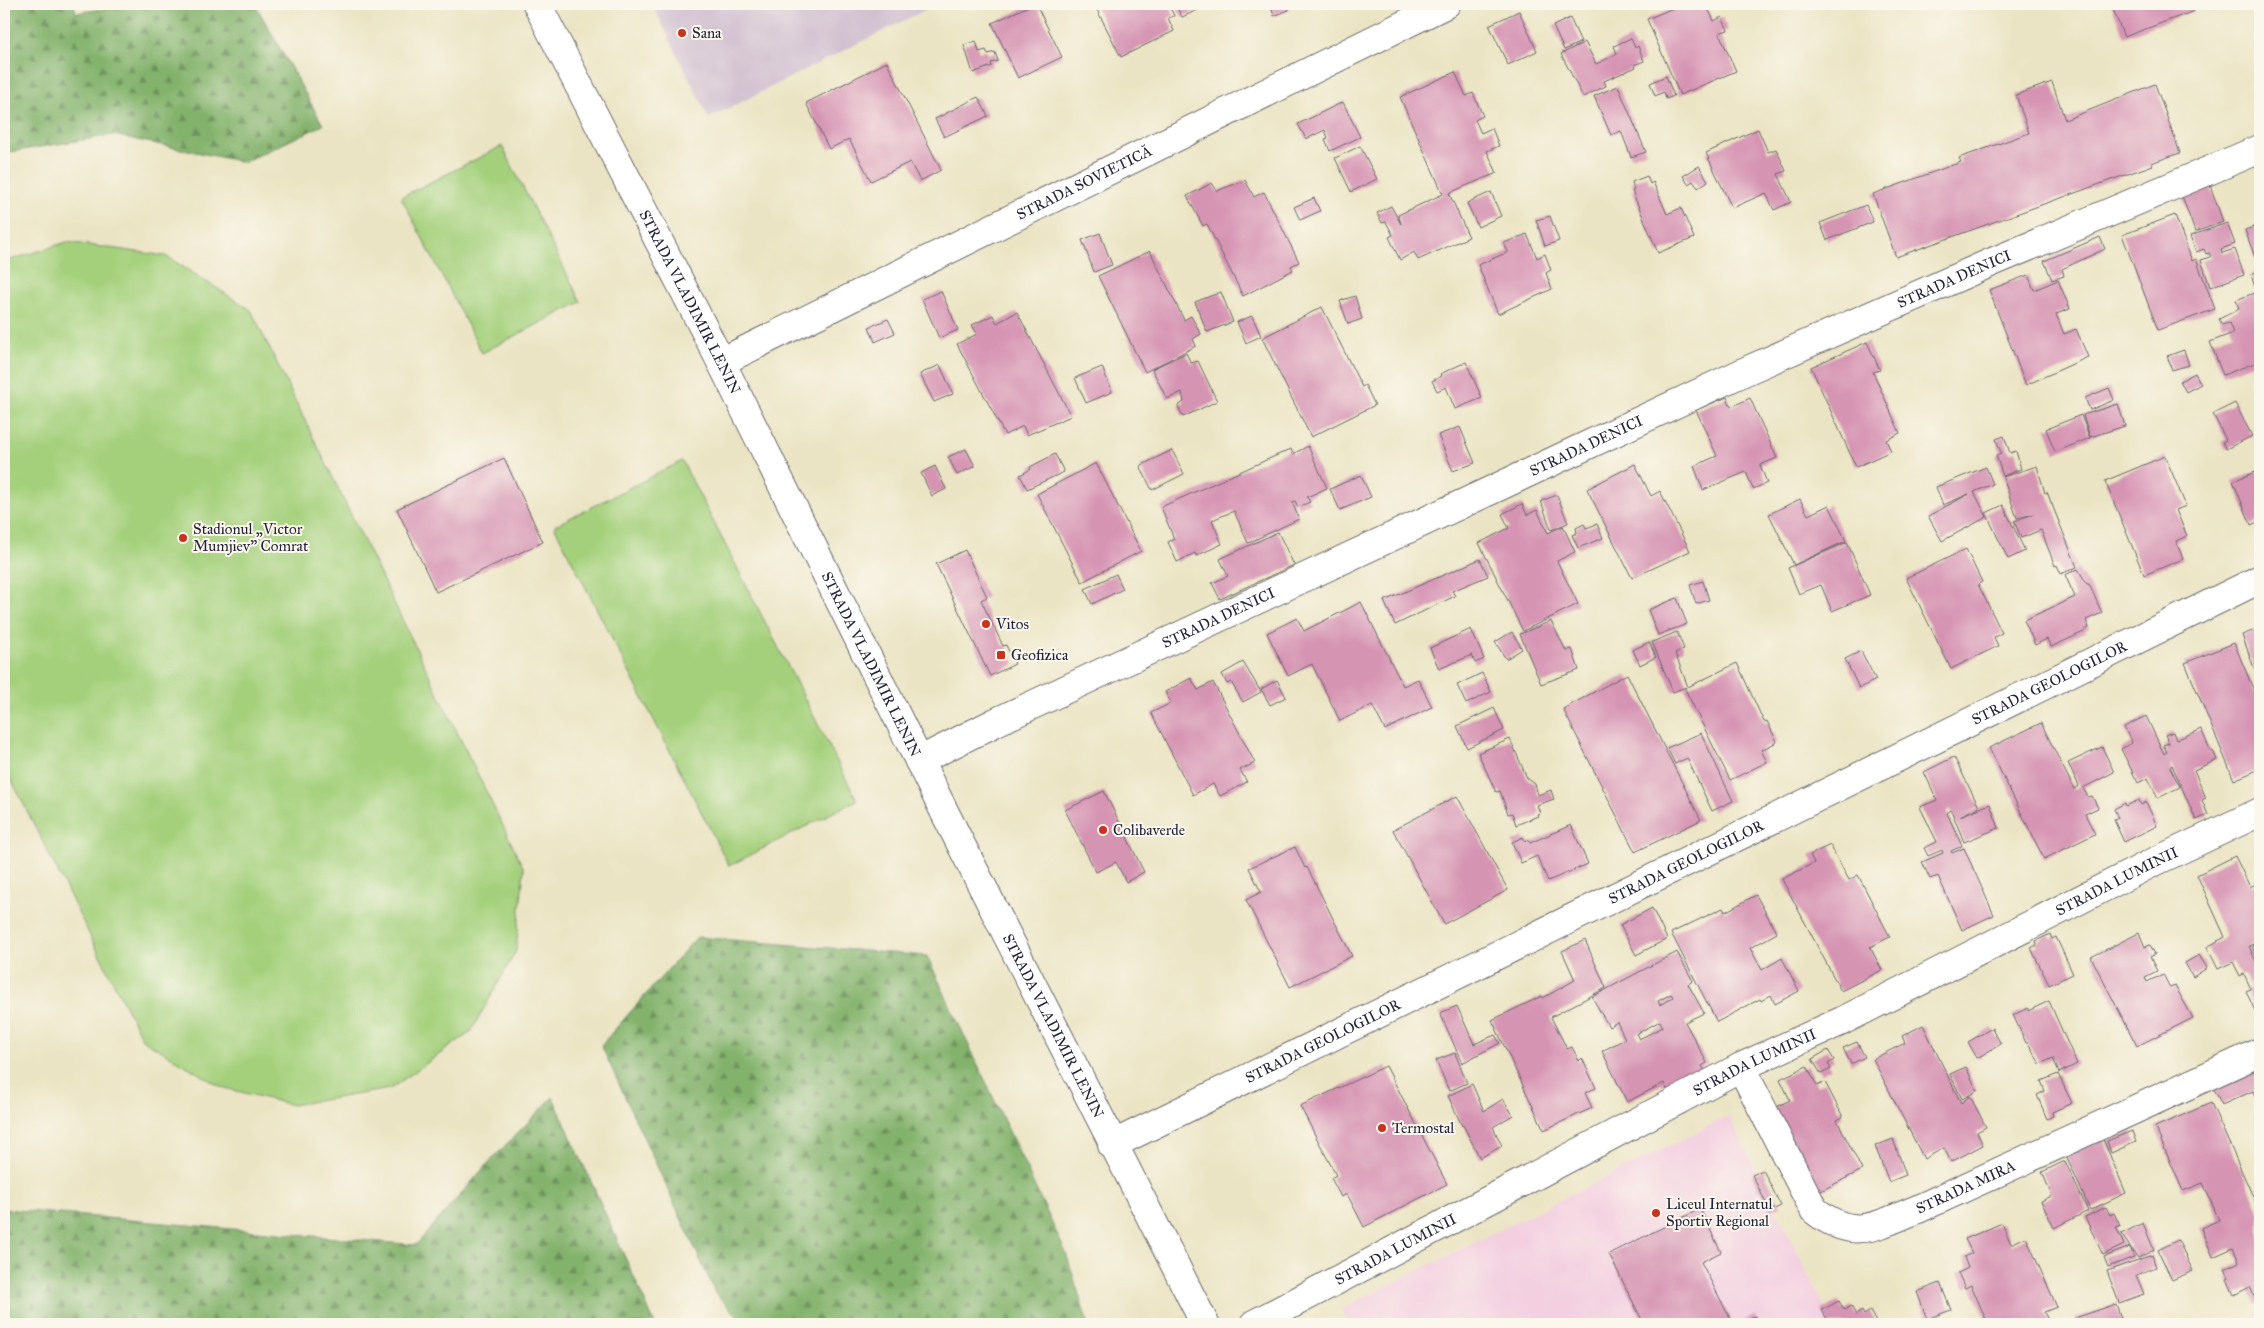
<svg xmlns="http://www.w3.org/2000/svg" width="2264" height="1328" font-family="'IM FELL Great Primer',serif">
<defs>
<pattern id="forest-firs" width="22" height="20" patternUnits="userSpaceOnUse" patternTransform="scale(1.25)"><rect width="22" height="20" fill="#83b26c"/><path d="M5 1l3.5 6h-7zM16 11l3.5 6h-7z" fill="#6b905a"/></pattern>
</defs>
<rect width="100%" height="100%" fill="#fbf7ec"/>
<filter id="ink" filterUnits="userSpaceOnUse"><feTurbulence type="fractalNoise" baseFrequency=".02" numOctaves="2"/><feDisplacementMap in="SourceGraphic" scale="10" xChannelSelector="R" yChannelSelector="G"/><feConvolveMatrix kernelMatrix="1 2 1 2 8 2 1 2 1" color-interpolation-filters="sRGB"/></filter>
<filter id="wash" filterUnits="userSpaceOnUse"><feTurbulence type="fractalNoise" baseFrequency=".0096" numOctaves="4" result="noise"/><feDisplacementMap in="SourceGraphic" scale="20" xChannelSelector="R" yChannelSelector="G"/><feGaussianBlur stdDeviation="1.12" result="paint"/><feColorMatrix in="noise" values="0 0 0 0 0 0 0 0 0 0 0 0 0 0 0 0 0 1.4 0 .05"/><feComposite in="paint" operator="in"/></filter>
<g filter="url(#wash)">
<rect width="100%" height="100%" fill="#ebe4c4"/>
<path fill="#f3cfe0" d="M1729,1116L1833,1324H1349L1341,1309Z"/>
<path fill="#cfbdcf" d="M652,4H937L709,118Z"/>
<path fill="#a4d07c" stroke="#63795c" d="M502,146L581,302L482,353L401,197Z
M67,242L166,256L251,310L524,869L516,951L471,1032L390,1089L292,1105L221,1087L142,1039L4,765V262Z
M682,461L857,800L729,866L554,526Z"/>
<path fill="url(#forest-firs)" stroke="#526a54" d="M4,4H74L76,13L136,4H255L323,125L244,162L113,135L4,153Z
M697,937L927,956L1066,1253L1088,1324H745L716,1294L601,1045Z
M553,1097L655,1324H4V1209L416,1245L489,1162Z"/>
<g id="blocks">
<path fill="#d694b3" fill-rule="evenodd" d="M925,4H938L927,8Z
M1033,4H1036L1062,57L1018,78L992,23Z
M1094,4H1162L1164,7L1169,5L1174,16L1168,18L1174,31L1121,57Z
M1175,4H1211L1182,17Z
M1270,4H1287L1289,10L1274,16Z
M1683,4H1706L1714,21L1722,17L1728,30L1719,33L1736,71L1680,95L1647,19Z
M2111,4H2192L2194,11L2124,37Z
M1519,11L1537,51L1508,65L1489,25Z
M1570,18L1581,42L1564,50L1553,26Z
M1631,38L1635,48L1638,46L1644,61L1634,65L1636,67L1604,81L1606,86L1583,97L1561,54L1585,42L1596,64L1617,54L1614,46Z
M976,41L979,52L986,50L988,54L995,52L998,61L991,63L992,66L973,73L964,45Z
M887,62L941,170L920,181L910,162L871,181L849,139L829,149L806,103Z
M1455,72L1466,96L1473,93L1483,116L1475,120L1481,133L1492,128L1499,146L1487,151L1497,173L1449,193L1469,237L1418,260L1414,252L1400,260L1389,237L1393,235L1386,222L1382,223L1377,213L1391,206L1401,224L1398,215L1443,194L1400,97Z
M1666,76L1674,96L1666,99L1664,92L1655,96L1650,83Z
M2052,82L2065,120L2155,84L2180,153L2151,163L2153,165L1896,257L1873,194L1961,162L1959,158L2029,133L2016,95Z
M1618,86L1646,152L1631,157L1621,131L1611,135L1594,96Z
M978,97L988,116L944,137L935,119Z
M1343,102L1360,137L1330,151L1325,139L1328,138L1325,130L1306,139L1298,124Z
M1758,129L1768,152L1776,149L1786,171L1778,174L1791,202L1774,210L1766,193L1732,208L1706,153Z
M1360,146L1377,179L1351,192L1335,158Z
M1699,166L1708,181L1698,188L1693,181L1688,184L1683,176Z
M1647,176L1650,184L1653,182L1667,214L1681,208L1694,238L1658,253L1632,191L1634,190L1632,182Z
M1245,180L1254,197L1264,192L1299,262L1291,266L1293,270L1243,296L1207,224L1203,226L1187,196L1212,183L1217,191Z
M2210,185L2223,222L2195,232L2182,196Z
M1491,192L1501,216L1478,227L1467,203Z
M1314,198L1320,211L1300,220L1294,207Z
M1866,205L1873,222L1827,240L1820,223Z
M2175,215L2192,261L2196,259L2215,309L2158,330L2122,235Z
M1550,216L1559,241L1545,246L1536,220Z
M2227,223L2235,244L2221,249L2222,253L2235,249L2244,275L2210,287L2201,260L2211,257L2209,253L2206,254L2204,249L2196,252L2190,236Z
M2260,225V289L2256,291L2251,274L2260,271L2245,230Z
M1100,233L1112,265L1094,272L1082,240Z
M1527,234L1537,258L1545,254L1551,270L1546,273L1552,289L1498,314L1478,265L1508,252L1504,243Z
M2100,237L2105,249L2062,269L2064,276L2052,280L2044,261Z
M1150,251L1184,320L1191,316L1201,334L1193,339L1196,346L1145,372L1098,276Z
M2028,275L2034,290L2058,280L2070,309L2056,314L2064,334L2076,329L2088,357L2026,385L1989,290Z
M941,291L958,330L939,338L922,299Z
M1221,292L1233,322L1207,332L1195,302Z
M2254,293L2258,304L2260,303V361L2223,375L2210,342L2233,333L2229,323L2222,325L2219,319L2239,309L2236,300Z
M1355,296L1362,319L1348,324L1340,301Z
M1322,307L1362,387L1365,385L1375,405L1311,437L1262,338Z
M1017,312L1071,416L1027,435L1023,426L1005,435L957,344L977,334L972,325L993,315L997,323Z
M1252,316L1261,336L1246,343L1237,322Z
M888,319L895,333L875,342L869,327Z
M1867,342L1880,370L1873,372L1900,433L1886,440L1891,451L1856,467L1811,367Z
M2184,350L2189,365L2172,370L2167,356Z
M1186,353L1191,363L1198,361L1217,401L1183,417L1178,406L1184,402L1182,392L1167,399L1152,369Z
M1466,362L1482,398L1455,409L1446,387L1437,391L1432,381L1442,376L1440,374Z
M940,365L953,394L934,402L920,374Z
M1102,367L1112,392L1086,403L1075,378Z
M2195,373L2201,384L2186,392L2180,381Z
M2109,388L2114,400L2090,410L2085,398Z
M1727,397L1731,407L1750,398L1777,458L1760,465L1767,483L1753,489L1746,472L1703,490L1694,466L1717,456L1696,410Z
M2235,403L2252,436L2226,449L2222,442L2226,440L2213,414Z
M2118,404L2125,426L2090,437L2083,415Z
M2081,415L2090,438L2055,452L2046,429Z
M1460,427L1475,463L1453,471L1438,435Z
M2004,436L2010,453L2016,451L2021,469L2003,476L1996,455L2001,453L1996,439Z
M1308,446L1327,488L1307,497L1310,502L1298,507L1295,501L1292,502L1299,519L1248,543L1234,511L1212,520L1222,544L1196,556L1195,553L1177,562L1168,542L1174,539L1161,507L1291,449L1293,454Z
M966,449L975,466L957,475L948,457Z
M1172,450L1184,474L1152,490L1140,466Z
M1055,454L1064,472L1027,489L1020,475L1031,469L1030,467Z
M2165,456L2186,506L2176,510L2187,536L2176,541L2183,559L2144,575L2105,481Z
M504,458L543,542L436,592L397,509Z
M1096,463L1141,551L1082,582L1037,494Z
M1635,464L1651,496L1660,491L1690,551L1632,578L1587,489Z
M935,466L946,489L932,496L921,473Z
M2037,466L2045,493L2047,492L2077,567L2061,574L2057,565L2055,566L2041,530L2021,538L2014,521L2034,514L2017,518L2003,477Z
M1986,467L1993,484L1974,492L1987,517L1942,541L1928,516L1969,494L1943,505L1936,487Z
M2260,470V513L2258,514L2260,521L2251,525L2233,481Z
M1361,475L1371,497L1340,510L1330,489Z
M1557,495L1568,523L1551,530L1541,501Z
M1800,499L1808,515L1829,505L1846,541L1794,565L1769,514Z
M1522,504L1527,515L1537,510L1548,533L1563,526L1575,552L1557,561L1578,604L1523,631L1479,543L1509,528L1502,514Z
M2003,505L2025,551L2008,559L1986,513Z
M1584,524L1586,528L1597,524L1603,538L1578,548L1572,535L1577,533L1576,528Z
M1278,532L1294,565L1220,599L1212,583L1228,576L1220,559Z
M1847,542L1870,595L1832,611L1821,585L1799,594L1788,568Z
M1966,549L1982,582L1978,584L2002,633L1994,637L1998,646L1951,669L1906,578Z
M965,550L987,597L981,600L1003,646L1006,645L1015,664L990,676L936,564Z
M1480,559L1488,576L1452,591L1455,596L1395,625L1384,601Z
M2078,569L2087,584H2089L2102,613L2086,620L2089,628L2085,630L2086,631L2051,647L2047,639L2035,645L2024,620L2075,597L2065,575Z
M1116,574L1123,589L1092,604L1085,589Z
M1703,581L1709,600L1696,604L1690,585Z
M1677,598L1687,624L1658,635L1648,610Z
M1361,602L1403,686L1418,679L1432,707L1385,730L1372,705L1340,721L1312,664L1288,676L1267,633L1297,618L1304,631Z
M1551,621L1566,651L1572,649L1579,670L1541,684L1520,634Z
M2260,628V665L2254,668L2242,635Z
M1471,629L1484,659L1475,663L1472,655L1439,669L1430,648Z
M1512,632L1522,649L1506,659L1495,642Z
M1677,632L1684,649L1675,653L1688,687L1737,663L1764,722L1767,721L1777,742L1761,750L1767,762L1730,780L1685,689L1686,687L1673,692L1652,642Z
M1649,642L1656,657L1640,665L1633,650Z
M2234,643L2255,693L2260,691V769L2234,780L2185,663Z
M1861,651L1876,680L1859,688L1845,659Z
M1243,662L1261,692L1243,702L1231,682L1227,684L1222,674Z
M1482,673L1491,692L1466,704L1457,685Z
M1627,674L1701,820L1635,852L1563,709Z
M1191,678L1198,690L1213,682L1255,763L1240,770L1247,782L1220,796L1213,784L1193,795L1151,713L1171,703L1165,692Z
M1277,680L1286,697L1270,705L1261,689Z
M1494,708L1504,730L1467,748L1457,726Z
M2146,716L2164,754L2167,752L2163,745L2169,743L2165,735L2173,732L2176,740L2201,729L2211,752L2213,751L2217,760L2194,770L2206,798L2202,800L2208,815L2196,820L2172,765L2170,767L2180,787L2158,798L2148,778L2138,783L2121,749L2132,743L2124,727Z
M2041,723L2074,789L2079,786L2068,763L2102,747L2114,772L2083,788L2088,797L2092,796L2098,808L2085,814L2095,834L2044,859L1989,748Z
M1701,733L1733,801L1712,811L1687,758L1675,764L1667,748Z
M1510,739L1527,778L1535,784L1538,795L1551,790L1554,799L1537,805L1540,813L1537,814L1538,816L1516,825L1512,813L1508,814L1500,791L1496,792L1478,753Z
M1954,757L1979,807L1960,816L1990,804L1999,828L1964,842L1951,810L1947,813L1962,846L1951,851L1952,853L1964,848L1994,915L1962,930L1938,876L1930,879L1922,862L1943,853L1942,850L1928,856L1924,848L1937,842L1920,807L1937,800L1924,772Z
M1104,791L1144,872L1126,882L1116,862L1096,872L1065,810Z
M1457,796L1508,890L1444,924L1393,830Z
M2139,800L2141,805L2146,802L2157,826L2124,842L2114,820L2118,818L2114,809L2125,803L2126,806Z
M1571,825L1588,864L1548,881L1537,856L1521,863L1512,842L1523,837L1525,841L1528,839L1530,843Z
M1830,845L1849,880L1858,875L1890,937L1870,947L1882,970L1841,991L1782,879L1814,863L1810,855Z
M1295,847L1305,868L1307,867L1352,956L1290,987L1246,900L1261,892L1249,868Z
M2235,856L2250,887L2258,883L2260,888V910L2255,912L2260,925V941L2249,946L2260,970L2256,973L2260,978V1009L2255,1011L2246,991L2251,989L2244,974L2240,976L2233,962L2218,969L2207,947L2225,937L2197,875Z
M1756,895L1777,933L1750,948L1762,970L1782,958L1799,991L1775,1004L1771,995L1761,1001L1760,999L1717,1022L1671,933L1723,908L1725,912Z
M1652,908L1667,939L1636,955L1620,925Z
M2139,933L2145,947L2150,945L2155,954L2150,957L2157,971L2145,977L2147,982L2163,974L2170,988L2175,986L2193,1018L2137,1046L2091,957Z
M2050,934L2052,939L2056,937L2073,974L2049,985L2031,948L2037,945L2036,941Z
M1585,940L1606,988L1551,1017L1567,1049L1572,1047L1579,1061L1582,1058L1596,1088L1585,1093L1592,1108L1544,1130L1492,1020L1542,996L1543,998L1575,980L1562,951Z
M2260,942V965L2252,946Z
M1677,952L1693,981L1688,984L1704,1013L1685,1022L1707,1063L1702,1066L1707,1075L1669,1094L1664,1083L1627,1102L1602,1051L1625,1039L1617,1022L1609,1027L1592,997ZM1671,994L1673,997L1660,1005L1658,1001ZM1660,1021L1663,1027L1639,1039L1636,1034Z
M2199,955L2207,968L2193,977L2185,963Z
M2049,1001L2077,1064L2059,1073L2053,1058L2040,1064L2028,1043H2026L2013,1015L2028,1008V1011Z
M1457,1006L1474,1044L1495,1035L1500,1043L1462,1063L1440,1013Z
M1923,1025L1961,1103L1970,1096L1986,1127L1977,1132L1983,1145L1951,1162L1944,1148L1924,1159L1873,1059L1905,1043L1902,1036Z
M1992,1028L2001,1044L1977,1058L1968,1042Z
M1857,1042L1865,1057L1851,1064L1843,1048Z
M1828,1050L1834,1060L1828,1064L1831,1069L1821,1074L1812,1059Z
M1455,1053L1467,1083L1449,1091L1436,1060Z
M1386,1066L1447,1184L1364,1227L1347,1194L1341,1197L1331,1178L1336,1175L1300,1106Z
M1807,1066L1817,1086L1825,1082L1843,1117L1837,1120L1862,1170L1807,1198L1765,1113L1790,1100L1780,1079Z
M1966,1067L1977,1091L1962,1099L1950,1074Z
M2260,1068V1096L2256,1098L2253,1091L2222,1105L2214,1089Z
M2058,1074L2072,1103L2052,1112L2053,1116L2047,1119L2037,1095L2045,1091L2041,1081Z
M1472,1084L1484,1111L1503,1099L1513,1115L1493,1127L1502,1146L1480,1158L1463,1125L1462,1126L1448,1096Z
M2211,1103L2260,1212V1302L2257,1303L2250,1287L2234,1295L2227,1279L2229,1278L2225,1269L2239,1262L2233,1248L2213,1257L2201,1228L2219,1220L2203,1183L2183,1191L2155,1127Z
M2132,1131L2136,1142L2111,1153L2107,1141Z
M1893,1139L1906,1175L1889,1182L1875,1146Z
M2103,1139L2126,1193L2090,1210L2066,1155Z
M2065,1161L2088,1211L2054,1228L2041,1201L2052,1196L2042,1172Z
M1763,1170L1781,1206L1770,1211L1752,1175Z
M2106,1207L2110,1215L2114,1213L2120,1226L2116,1227L2124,1245L2103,1255L2085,1217Z
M1700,1209L1721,1252L1701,1262L1733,1324H1644L1609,1254Z
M2002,1223L2011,1244L2026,1237L2057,1307L2044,1312L2050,1324H1988L1971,1285L1965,1288L1958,1273L1968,1268L1964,1257L1972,1253L1965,1239Z
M2143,1223L2154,1250L2138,1258L2121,1234Z
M2178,1240L2193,1271L2172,1280L2158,1250Z
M2130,1247L2134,1257L2108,1267L2104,1257Z
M2152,1255L2156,1267L2136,1275L2144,1294L2119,1303L2107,1271Z
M1940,1283L1951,1310L1927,1319L1917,1292Z
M1839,1301L1844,1310L1851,1306L1856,1315L1862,1311L1864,1315L1870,1311L1877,1324H1829L1822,1310Z
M2116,1304L2123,1324H2077L2075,1318Z
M1755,1316L1759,1324H1737Z"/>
</g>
</g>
<g filter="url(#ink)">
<use href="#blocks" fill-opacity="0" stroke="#68666b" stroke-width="1"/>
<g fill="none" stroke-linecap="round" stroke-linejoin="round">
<g stroke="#68666b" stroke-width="30">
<g id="minor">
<path id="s1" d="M721,362L1446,4"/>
<path id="s2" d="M919,761L996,722L1748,370L1990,263L2260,149"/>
<path id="s3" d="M1741,1067L1814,1210C1854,1242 1875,1226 1918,1209L2260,1052"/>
<path id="s4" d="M1112,1145L2260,579"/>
<path id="s5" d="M1254,1324L1741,1067L1842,1021L2150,864L2260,812"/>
</g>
</g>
<g stroke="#68666b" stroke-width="30">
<g id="primary">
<path id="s6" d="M537,4L721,362L946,815L1205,1324"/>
</g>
</g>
<use href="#minor" stroke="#fff" stroke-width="28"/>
<use href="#primary" stroke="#fff" stroke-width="28"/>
</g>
</g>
<g fill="#c8321e" stroke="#fbf7ec" stroke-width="2">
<circle cx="682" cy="33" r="5"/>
<circle cx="183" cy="538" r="5"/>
<circle cx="986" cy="624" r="5"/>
<rect x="996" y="650" width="10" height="10" rx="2.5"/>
<circle cx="1103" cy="830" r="5"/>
<circle cx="1382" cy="1128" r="5"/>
<circle cx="1656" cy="1213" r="5"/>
</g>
<g text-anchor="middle" stroke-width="4" stroke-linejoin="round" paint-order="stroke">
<g font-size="15" fill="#22223b" stroke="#fbf7ec" text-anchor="start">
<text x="692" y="38">Sana</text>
<text x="193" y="534">Stadionul „Victor<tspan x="193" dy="17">Mumjiev” Comrat</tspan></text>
<text x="996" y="629">Vitos</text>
<text x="1011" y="660">Geofizica</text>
<text x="1113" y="835">Colibaverde</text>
<text x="1392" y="1133">Termostal</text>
<text x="1666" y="1209">Liceul Internatul<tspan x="1666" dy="17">Sportiv Regional</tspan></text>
</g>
<g font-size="15" fill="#22223b" stroke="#fbf7ec">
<text dy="5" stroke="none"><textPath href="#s1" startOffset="405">STRADA SOVIETICĂ</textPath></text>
<text dy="5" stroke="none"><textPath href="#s2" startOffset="1142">STRADA DENICI</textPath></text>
<text dy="5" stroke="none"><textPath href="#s6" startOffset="335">STRADA VLADIMIR LENIN</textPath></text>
<text dy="5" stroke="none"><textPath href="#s2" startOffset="738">STRADA DENICI</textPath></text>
<text dy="5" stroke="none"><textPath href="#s2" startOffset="332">STRADA DENICI</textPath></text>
<text dy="5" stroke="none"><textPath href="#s6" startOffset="740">STRADA VLADIMIR LENIN</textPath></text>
<text dy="5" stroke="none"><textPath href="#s4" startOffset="1045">STRADA GEOLOGILOR</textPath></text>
<text dy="5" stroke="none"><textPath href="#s4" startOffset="640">STRADA GEOLOGILOR</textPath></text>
<text dy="5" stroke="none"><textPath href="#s5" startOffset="970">STRADA LUMINII</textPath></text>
<text dy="5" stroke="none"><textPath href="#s6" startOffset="1145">STRADA VLADIMIR LENIN</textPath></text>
<text dy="5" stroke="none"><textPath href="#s4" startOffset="235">STRADA GEOLOGILOR</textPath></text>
<text dy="5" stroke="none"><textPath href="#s5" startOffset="565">STRADA LUMINII</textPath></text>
<text dy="5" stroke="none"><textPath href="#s3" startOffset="325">STRADA MIRA</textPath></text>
<text dy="5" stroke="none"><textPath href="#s5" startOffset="160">STRADA LUMINII</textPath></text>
</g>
</g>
<rect width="2264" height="1328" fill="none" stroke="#fbf7ec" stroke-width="20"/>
</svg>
